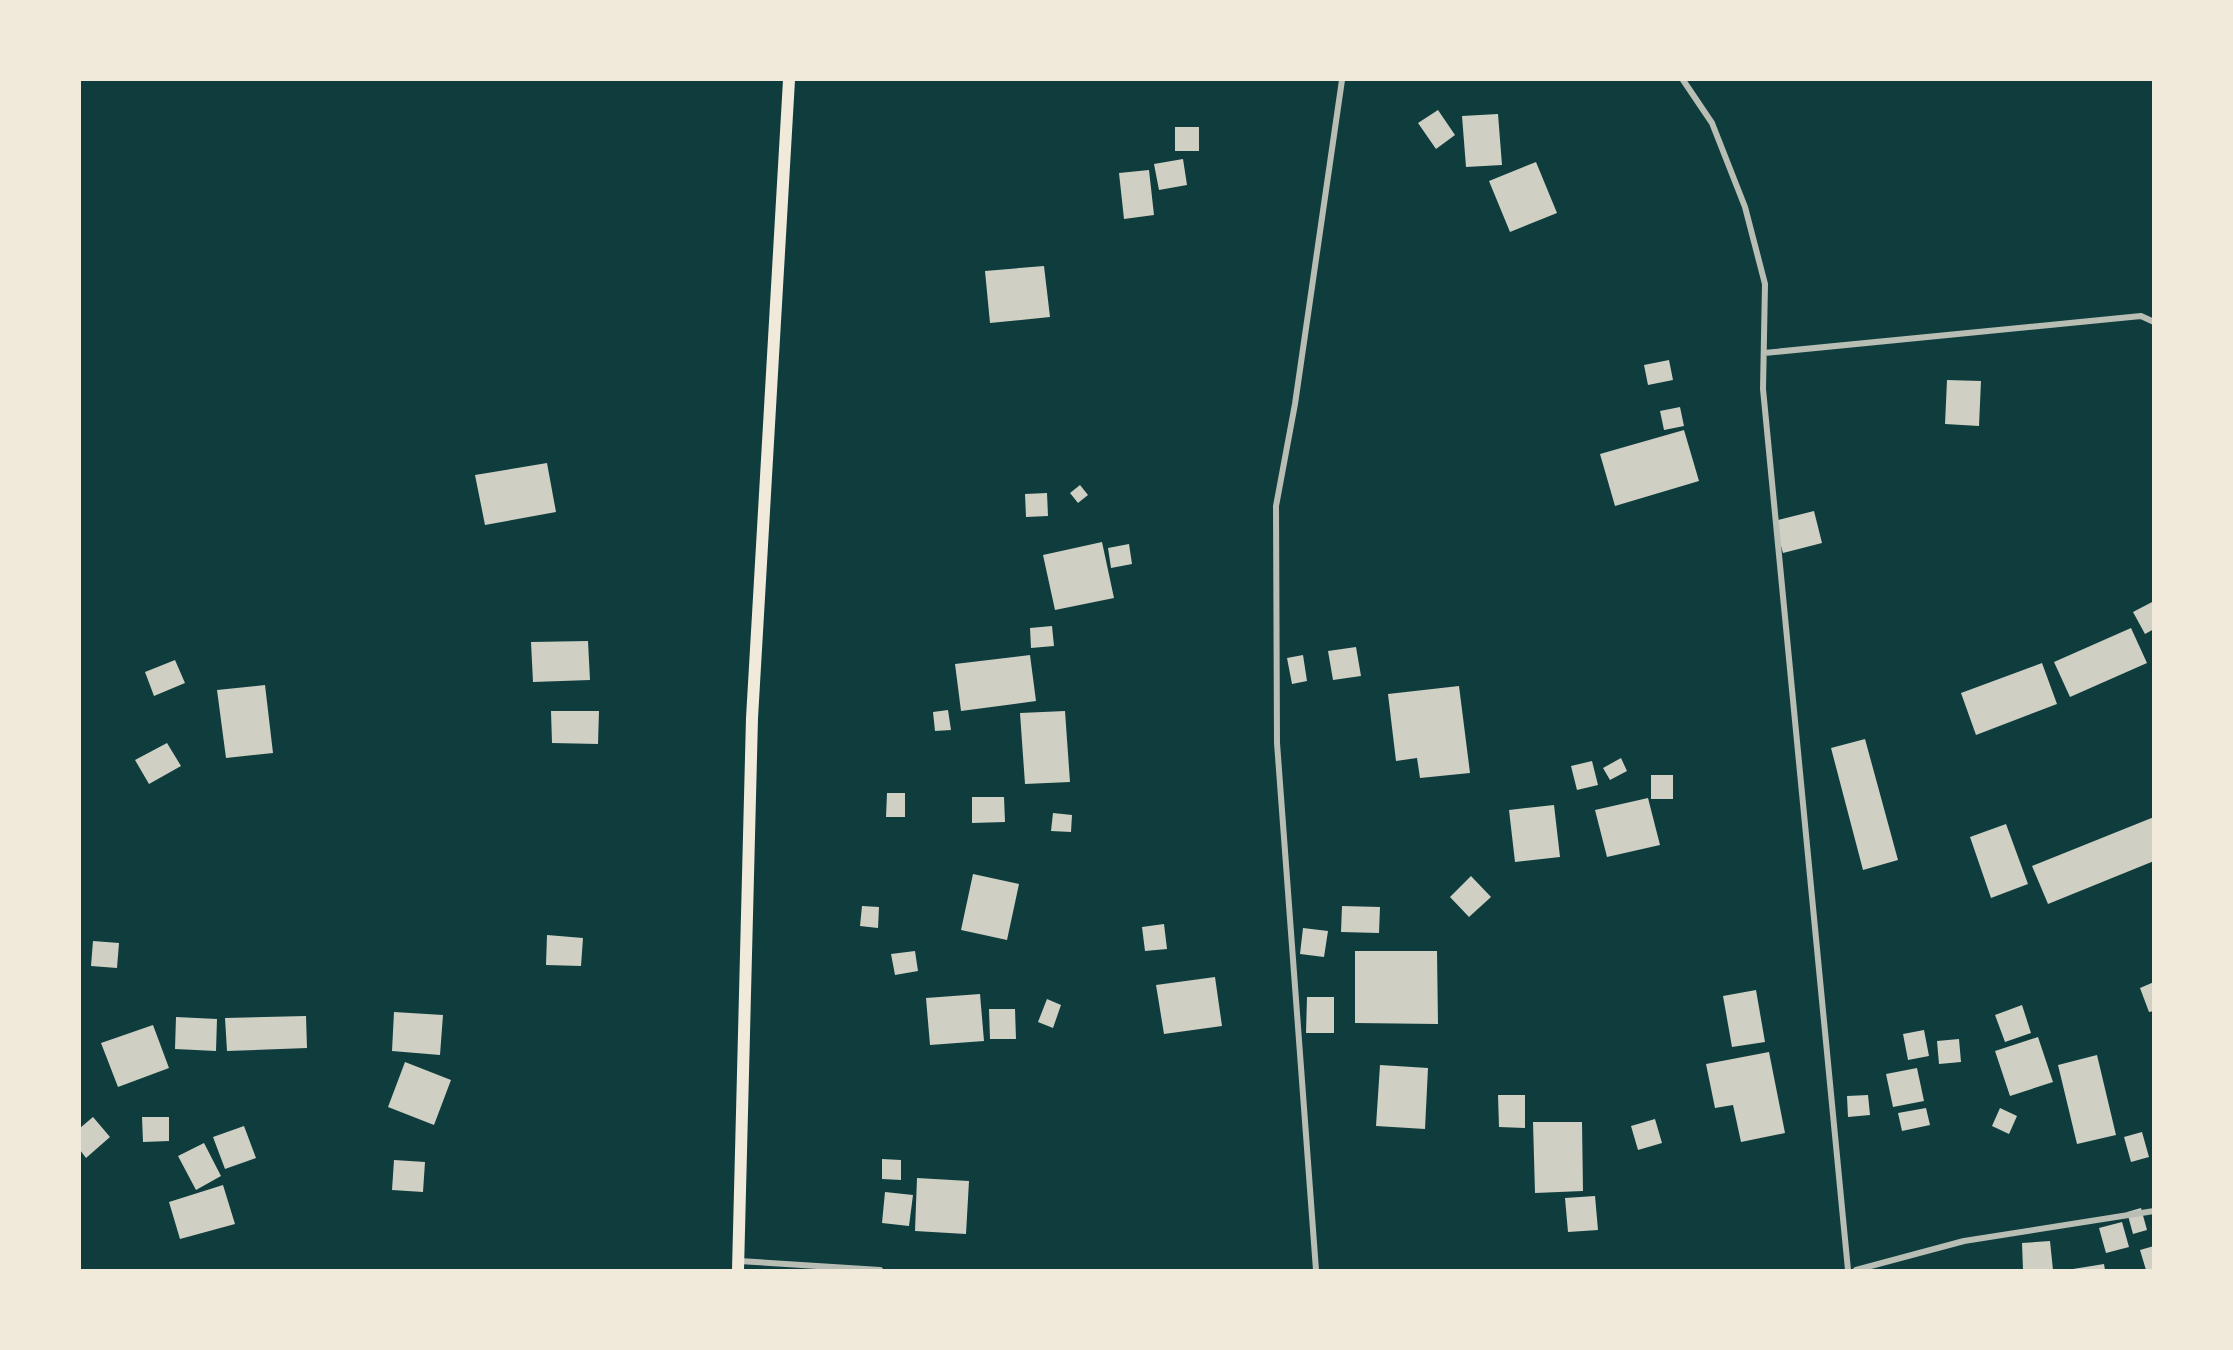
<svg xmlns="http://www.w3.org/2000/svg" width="2233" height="1350" font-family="Karla,sans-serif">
<rect width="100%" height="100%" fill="#0f3d3e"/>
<path fill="#cfcfc3" d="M1438,110L1455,135L1436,149L1418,123Z
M1498,114L1502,165L1466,167L1462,116Z
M1175,127H1199V151H1175Z
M1183,159L1187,185L1159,190L1154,164Z
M1536,162L1557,213L1510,232L1489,181Z
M1149,170L1154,215L1124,219L1119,173Z
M1044,266L1050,317L990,323L985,271Z
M1669,360L1673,380L1648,385L1644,365Z
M1947,380L1981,381L1979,426L1945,424Z
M1680,407L1684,426L1664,430L1660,411Z
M1684,430L1699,481L1615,506L1600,454Z
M547,463L556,512L485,525L475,475Z
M1080,485L1088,495L1078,503L1070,493Z
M1047,493L1048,516L1026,517L1025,494Z
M1814,511L1822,543L1783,553L1774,521Z
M1102,542L1114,598L1055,610L1043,555Z
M1129,544L1132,564L1111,568L1108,548Z
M2154,601V629L2145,634L2133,612Z
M1052,626L1054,646L1031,648L1030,628Z
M2131,628L2147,663L2070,697L2054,662Z
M588,641L590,680L533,682L531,642Z
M1356,647L1361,676L1333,680L1328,651Z
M1030,655L1036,701L961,711L955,664Z
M1303,655L1307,681L1292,684L1287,658Z
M175,660L185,683L154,696L145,672Z
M2042,663L2057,704L1976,735L1961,693Z
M265,685L273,753L226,758L217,690Z
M1459,686L1470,773L1420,778L1417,758L1396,761L1388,694Z
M948,710L951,730L935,731L933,712Z
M551,711H599L598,744L552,743Z
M1065,711L1070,782L1025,784L1020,713Z
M1865,739L1898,860L1863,870L1831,748Z
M167,743L181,766L149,784L135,760Z
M1621,758L1627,771L1610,780L1603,768Z
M1592,761L1598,785L1577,790L1571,766Z
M1651,775H1673V799H1651Z
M887,793H905V817H886Z
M972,797H1004L1005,822L972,823Z
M1648,798L1660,845L1607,857L1595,810Z
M1554,805L1560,857L1515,862L1509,810Z
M1053,813L1072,815L1071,832L1051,831Z
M2154,817V861L2048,904L2032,866Z
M2006,824L2028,884L1991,898L1970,837Z
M973,874L1019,884L1007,940L961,930Z
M1471,876L1491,897L1469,917L1450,897Z
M862,906L879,907L878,928L860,926Z
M1342,906L1380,907L1379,933L1341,932Z
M1164,924L1167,949L1145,951L1142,927Z
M1303,928L1328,931L1324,957L1300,954Z
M547,935L583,938L581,966L546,965Z
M93,941L119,943L117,968L91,966Z
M915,951L918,971L895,975L891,954Z
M1355,951H1437L1438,1024L1355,1023Z
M1215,977L1222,1026L1164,1034L1156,985Z
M2154,982V1011L2149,1012L2140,988Z
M1756,990L1765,1042L1732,1047L1723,996Z
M980,994L984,1041L930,1045L926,998Z
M1307,997H1334V1033H1306Z
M1047,999L1061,1005L1053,1028L1038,1022Z
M2022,1005L2031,1033L2005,1042L1995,1015Z
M989,1009H1015L1016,1039H990Z
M394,1012L443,1015L440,1055L392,1051Z
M306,1016L307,1048L227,1051L225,1018Z
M176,1017L217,1019L216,1051L175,1049Z
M153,1025L169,1068L118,1087L101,1043Z
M1924,1030L1929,1056L1908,1060L1903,1034Z
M2038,1037L2053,1082L2010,1096L1995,1051Z
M1959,1039L1961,1062L1939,1064L1937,1041Z
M1769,1052L1785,1133L1741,1142L1733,1105L1715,1108L1706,1064Z
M2097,1055L2116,1135L2077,1144L2058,1065Z
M405,1062L451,1080L434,1125L388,1107Z
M1380,1065L1428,1068L1425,1129L1376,1126Z
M1917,1068L1924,1101L1893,1107L1886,1074Z
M1498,1095H1525V1128L1499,1127Z
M1868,1095L1870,1115L1848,1117L1847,1096Z
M1926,1108L1930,1125L1902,1131L1898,1113Z
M2000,1108L2017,1116L2009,1134L1992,1126Z
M93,1117L110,1137L86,1158L80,1150V1128Z
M142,1117H169V1141L143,1142Z
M1655,1119L1662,1143L1638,1150L1631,1126Z
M1533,1122H1582L1583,1191L1535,1193Z
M244,1126L256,1158L225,1169L213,1137Z
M2142,1132L2149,1157L2131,1162L2124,1137Z
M204,1143L221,1176L196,1190L178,1156Z
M882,1159L901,1160V1180L882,1179Z
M394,1160L425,1162L423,1192L392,1190Z
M917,1178L969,1181L966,1234L915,1231Z
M223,1185L235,1224L180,1239L169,1202Z
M885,1192L913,1195L909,1226L882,1223Z
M1595,1196L1598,1230L1568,1232L1565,1198Z
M2141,1208L2147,1230L2133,1234L2127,1212Z
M2122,1222L2129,1247L2106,1253L2099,1228Z
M2050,1241L2053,1270H2023L2022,1243Z
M2154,1246V1270H2146L2140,1250Z
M2104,1264L2105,1270H2074L2073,1269Z"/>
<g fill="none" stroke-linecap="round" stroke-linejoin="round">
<path stroke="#b8beb3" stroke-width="6" d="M1683,80L1712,123L1745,207L1765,284L1763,389L1848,1270
M1764,353L2141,316L2154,322
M739,1261L880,1270
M1316,1270L1277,743L1276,506L1295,404L1342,80
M1856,1270L1964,1241L2154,1211"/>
<path stroke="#f1e9da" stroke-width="12" d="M738,1270L752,718L789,80"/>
</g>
<rect width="2233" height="1350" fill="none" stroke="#f1e9da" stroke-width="162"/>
</svg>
